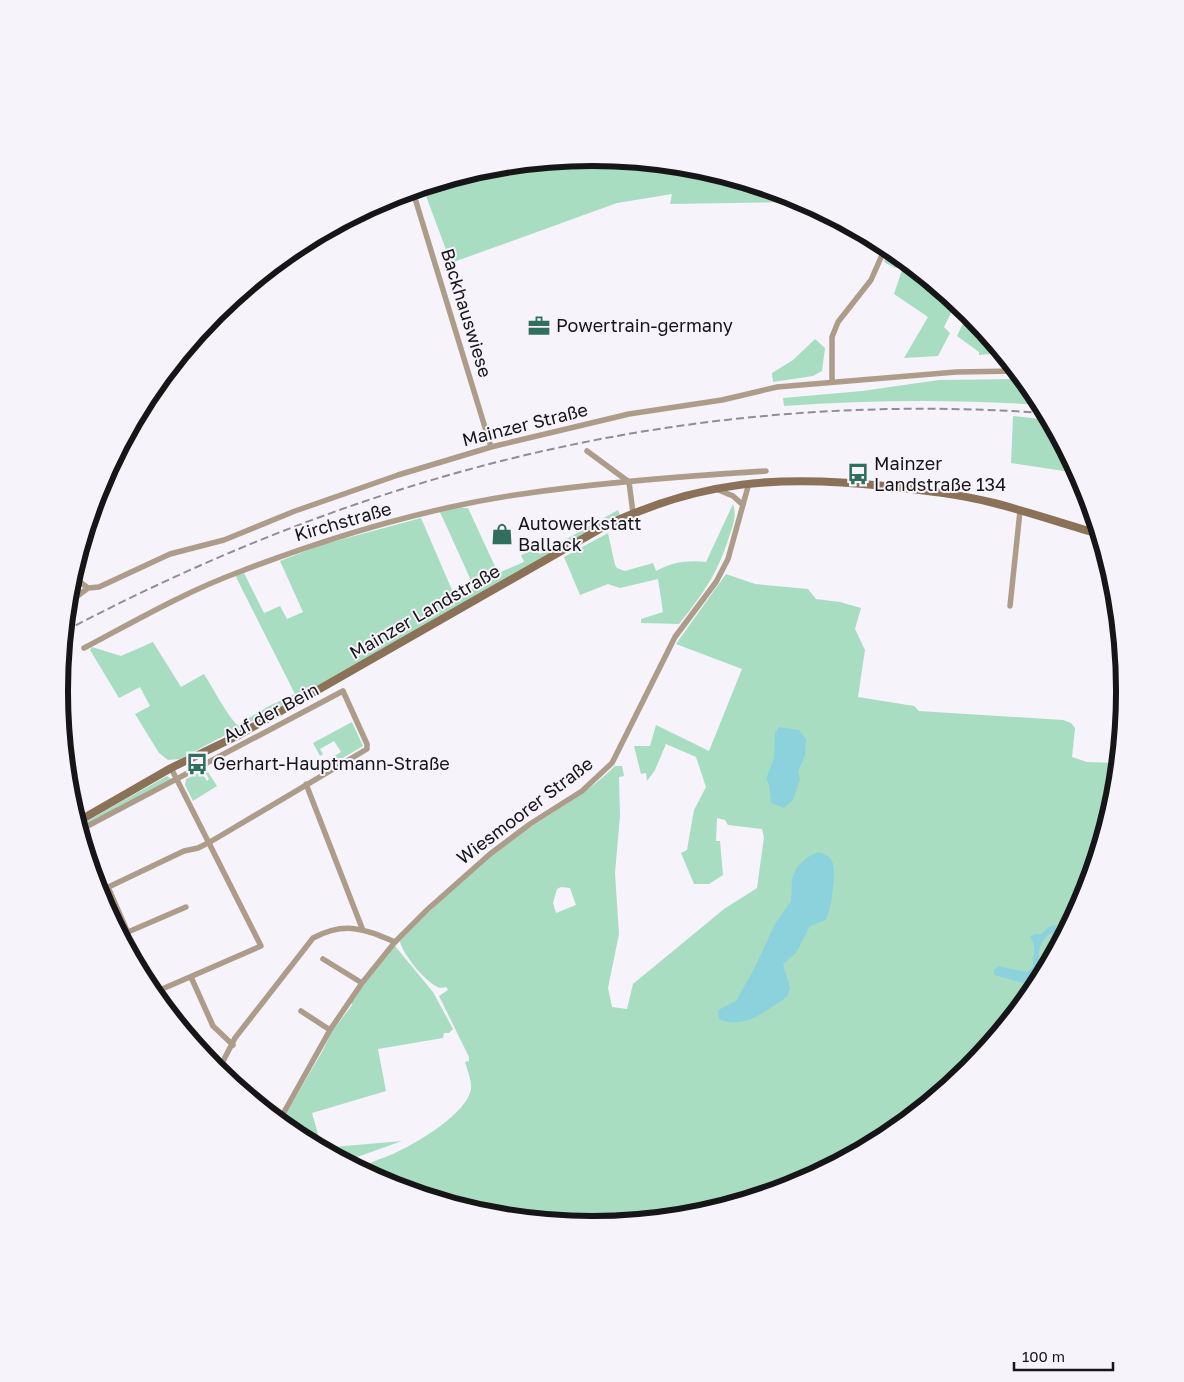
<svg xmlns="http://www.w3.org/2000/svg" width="1184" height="1382" font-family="'Golos Text',sans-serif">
<rect width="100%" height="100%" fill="#f6f3fa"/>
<path fill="#a8ddc2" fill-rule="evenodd" d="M592,158L696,168L803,202L670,204L672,194L617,203L451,263L423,188L488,168Z
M890,249L956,303L944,327L950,333L938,356L904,358L928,317L894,294L903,267L895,268L884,262Z
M968,313L969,314L1001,353L979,355V352L957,336Z
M815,339L825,348L822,371L813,376L773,382L772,373L793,360Z
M1022,379L1041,405C955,399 870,400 784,406L783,398L862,391L939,380Z
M1013,416L1049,420L1077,473L1011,463Z
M733,504C737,516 733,525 729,537C718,573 703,594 679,624L641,623V619L663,612L658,579L620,588L608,584L580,595L564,557L608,533L615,565L617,568L625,571L653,563L656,571C673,562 687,560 706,562Z
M460,508H468L498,573L524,562L521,555L537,549L540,554L618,510L620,515L297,697L180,759L168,760L159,753L135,714L150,706L140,687L119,698L90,650L92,647L121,656L153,642L181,687L204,674C215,691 223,709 237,725L269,706L295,694L235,575L244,573L264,613L280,606L287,619L303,612L280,561L321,545L421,518L455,597L474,587L440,512Z
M726,574L755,584L808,589L816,599L840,602L861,608L855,629L865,650L858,697L914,706L919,711L1063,720L1071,723L1075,728L1072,757L1087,762L1118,763L1115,795L1085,895L1035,987L969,1068L888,1135L796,1184L696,1214L592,1224L488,1214L388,1184L360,1169C372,1160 386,1158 399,1151C420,1141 467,1113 471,1089C472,1081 467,1069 465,1062L469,1061V1057L439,996L448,990L446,987L440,988C427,984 402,954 400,941C433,908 466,874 504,846C540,818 582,799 615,766H622L624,776L619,777L620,816L615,873L619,934L608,988L612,1007L627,1009L633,984L724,909L757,888L764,837L762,829L728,825L725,820L717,818L716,841H720L723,875L709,884H694L681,853L687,850L694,810L706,787L696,757L666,744L655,770L647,781L646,773L641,774L634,746H650L656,725L709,751L742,669L676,644ZM561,887L570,888L576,905L556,913L553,903L557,889Z
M352,722L363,746L336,762L333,757L341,752L334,741L320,749L323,754L320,756L313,743Z
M206,769L217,786L193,801L185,785L186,779L201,772L207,781L209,779L204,770Z
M167,776L171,779L79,828L78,826Z
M395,946L433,992L453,1029L449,1033H444L443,1038L378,1049L386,1091L312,1113L322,1148L402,1141L346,1161L296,1134L281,1122L323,1050L331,1033L352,1005L351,1001Z"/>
<path fill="#8cd2dc" d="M779,727L799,730L806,739L805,755L798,772L800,779L793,800L784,808L771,803L769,784L766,779L774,758L775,733Z
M818,852C824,854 829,855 832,861C837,873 831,909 826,920L810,926L796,953L783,964L790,988L787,997C767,1010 743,1031 719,1019L718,1010L736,1001L754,969L775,924L791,901L792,879L797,867L808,857Z
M1067,920L1071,921L1063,936L1051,933C1039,941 1036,955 1041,969H1045L1042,976L1027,984L994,975V970L998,966L1027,972L1033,967C1032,955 1038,947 1030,937L1035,934H1041L1049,927L1055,925L1057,930L1064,927Z"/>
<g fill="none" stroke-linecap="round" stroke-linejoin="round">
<path stroke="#ad9c8a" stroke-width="5.5" d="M407,193L414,195L491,447
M832,381V337L838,322L871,280L886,246
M587,451L629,482L633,513
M716,489L733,496L743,505
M74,570L80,582L88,588
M67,604L88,588L99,587L170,554L224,540L295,511L398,475L491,447L629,414L722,400L777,387L956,372L1016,371
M1010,606L1020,511
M84,648C135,621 185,592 239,572C330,537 426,508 522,494C603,482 685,476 766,471
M306,784L362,928
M80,830L343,691L367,744V749L210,842L198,848L184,851L98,892
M108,887L128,933
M121,935L186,907
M323,959L362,983
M191,977L213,1026L233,1045
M153,993L261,946L171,768
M301,1011L330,1030
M218,1071L235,1038L313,938C346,921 364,929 395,942
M279,1121L330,1030L362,983L395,942L428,909L490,854L530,824L582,791L612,763L675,637L716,582L728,559L749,483"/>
<path stroke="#8a7158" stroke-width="8" d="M77,822L171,768L237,736L605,526C701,480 781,475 885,486C922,490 958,494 994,503C1029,512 1064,524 1099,534"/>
<path stroke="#908e94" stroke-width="2" stroke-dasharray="8 4" stroke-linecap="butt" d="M65,631C374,468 694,389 1045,413"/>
</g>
<defs>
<g id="office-bare" transform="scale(1.725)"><path d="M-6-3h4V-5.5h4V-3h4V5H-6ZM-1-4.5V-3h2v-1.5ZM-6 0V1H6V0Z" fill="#306f5c" stroke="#f6f3fa" stroke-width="2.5" paint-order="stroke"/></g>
<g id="bus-bare" transform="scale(1.725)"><path d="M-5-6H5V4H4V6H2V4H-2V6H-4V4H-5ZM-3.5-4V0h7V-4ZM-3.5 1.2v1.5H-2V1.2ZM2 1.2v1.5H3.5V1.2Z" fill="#306f5c" stroke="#f6f3fa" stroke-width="2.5" paint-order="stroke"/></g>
<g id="shop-bare" transform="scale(1.725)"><path d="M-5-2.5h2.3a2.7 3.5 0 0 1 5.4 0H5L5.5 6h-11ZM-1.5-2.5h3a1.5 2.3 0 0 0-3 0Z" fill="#306f5c" stroke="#f6f3fa" stroke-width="2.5" paint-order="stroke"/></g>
</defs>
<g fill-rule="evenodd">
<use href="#office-bare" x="539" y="326"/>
<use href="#bus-bare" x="858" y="474"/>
<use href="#shop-bare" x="502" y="534"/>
<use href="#bus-bare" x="197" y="764"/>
</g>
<g text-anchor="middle" stroke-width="4" stroke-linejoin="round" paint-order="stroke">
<g font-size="18" fill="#161518" stroke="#f6f3fa">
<text transform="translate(466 313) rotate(73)" y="6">Backhauswiese</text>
<text transform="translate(525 425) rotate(-14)" y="6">Mainzer Straße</text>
<text transform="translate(343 522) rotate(-16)" y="6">Kirchstraße</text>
<text transform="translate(425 612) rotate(-30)" y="6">Mainzer Landstraße</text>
<text transform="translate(271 713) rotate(-28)" y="6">Auf der Bein</text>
<text transform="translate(525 811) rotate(-37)" y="6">Wiesmoorer Straße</text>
</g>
<g font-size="18" fill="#161518" stroke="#f6f3fa" text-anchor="start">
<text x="556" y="332">Powertrain-germany</text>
<text x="874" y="470">Mainzer<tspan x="874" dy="21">Landstraße 134</tspan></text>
<text x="518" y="530">Autowerkstatt<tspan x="518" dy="21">Ballack</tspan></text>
<text x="213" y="770">Gerhart-Hauptmann-Straße</text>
</g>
</g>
<path d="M0 0H1184V1382H0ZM592 166H592A524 524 0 0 1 1116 690V692A524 524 0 0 1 592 1216H592A524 524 0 0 1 68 692V690A524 524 0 0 1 592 166Z" fill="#f6f3fa" fill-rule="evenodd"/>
<path fill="none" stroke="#161518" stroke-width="6" d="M592 166H592A524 524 0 0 1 1116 690V692A524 524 0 0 1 592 1216H592A524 524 0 0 1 68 692V690A524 524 0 0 1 592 166Z"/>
<path d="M1014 1362v8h99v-8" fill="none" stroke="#161518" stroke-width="2.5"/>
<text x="1022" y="1362" font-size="15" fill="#161518" stroke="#f6f3fa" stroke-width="4" paint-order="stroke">100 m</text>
</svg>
